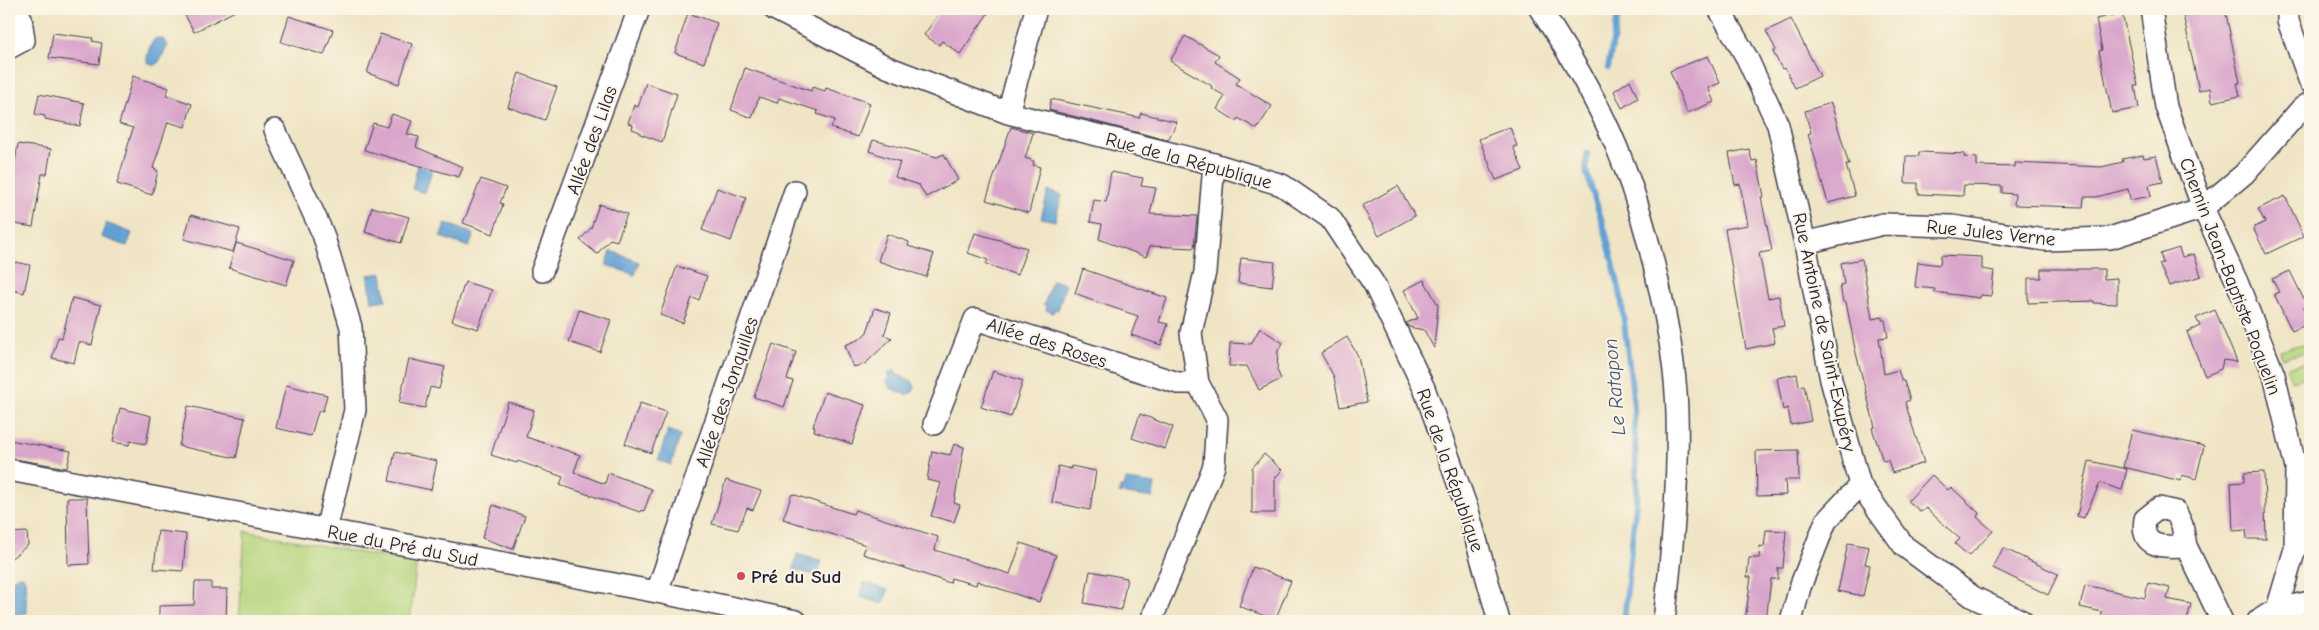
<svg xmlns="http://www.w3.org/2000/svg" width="2319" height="630" font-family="'Comic Neue',sans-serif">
<rect width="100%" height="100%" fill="#fcf5e5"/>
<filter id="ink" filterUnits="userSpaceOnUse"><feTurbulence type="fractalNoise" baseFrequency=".02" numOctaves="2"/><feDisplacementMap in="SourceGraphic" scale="10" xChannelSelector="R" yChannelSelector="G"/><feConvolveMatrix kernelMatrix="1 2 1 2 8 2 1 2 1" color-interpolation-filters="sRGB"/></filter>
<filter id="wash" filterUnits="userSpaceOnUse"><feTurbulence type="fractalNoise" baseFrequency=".0096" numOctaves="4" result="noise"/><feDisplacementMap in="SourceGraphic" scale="20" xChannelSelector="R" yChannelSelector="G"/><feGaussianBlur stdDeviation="1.12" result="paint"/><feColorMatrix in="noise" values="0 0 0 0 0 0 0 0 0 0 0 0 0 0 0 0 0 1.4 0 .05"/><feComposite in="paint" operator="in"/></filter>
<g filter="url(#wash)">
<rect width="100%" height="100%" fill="#efe4c4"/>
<path fill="#b3d47b" stroke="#6a7b5b" d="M2310,342V352L2282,358L2280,350Z
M2310,362V377L2291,381L2286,367Z
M245,531L415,563L416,569L410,621H239Z"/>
<path fill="#61a0d3" stroke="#426187" d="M156,38L163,39L168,45L159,62L154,66L147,62C146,56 150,43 156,38Z
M418,165L433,168L425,193L412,189Z
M1048,191L1062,195L1055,221L1041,218Z
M106,223L132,233L127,246L101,237Z
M446,223L474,234L469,247L440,237Z
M611,251L639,262L635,275L606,265Z
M382,273L386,300L372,302L368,275Z
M1052,280L1066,284L1058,310L1055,309L1053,313L1046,310L1047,306L1044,305Z
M894,370L896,374L912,381L915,387L913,392L906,395L890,388L887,382L889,376L888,373Z
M668,430L681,435L671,465L658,460Z
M1126,480L1155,484L1153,498L1119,493L1120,487H1124Z
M797,554L822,561L817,576L793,569Z
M16,576H23L25,580L27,613L9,615V580L13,579Z
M864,582L888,590L883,604L859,597Z"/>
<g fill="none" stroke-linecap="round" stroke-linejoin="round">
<path stroke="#61a0d3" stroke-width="6" d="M1608,68L1619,9
M1587,154L1586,171L1606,234L1621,296L1634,406L1637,492L1624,621"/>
</g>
<g id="blocks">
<path fill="#d9a5cb" d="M182,9H239L194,32Z
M942,9H991L960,54L942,41L939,45L924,35Z
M2182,9H2225L2240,83H2237L2240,96L2212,102L2210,88L2199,91Z
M688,13L717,23L704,63L675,53Z
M2122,13L2138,86H2135L2139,108L2112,113L2099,51L2102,50L2096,19Z
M289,16L333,30L324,55L281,42Z
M1791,19L1820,76L1795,88L1785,68L1782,69L1773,52L1776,50L1766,31Z
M53,33L93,38L92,41L102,43L99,64L49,58Z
M380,34L412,44L399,84L367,73Z
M1185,36L1219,55L1215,62L1240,78L1236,84L1272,106L1257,129L1238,118L1236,121L1217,109L1225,96L1211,88L1212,86L1170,61Z
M1708,56L1720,83L1708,88L1714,102L1687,113L1670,71Z
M745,68L811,91L812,87L825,91L826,88L870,103L858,137L831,128L835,120L817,114L818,111L779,98L777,103L759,97L752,118L731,110Z
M519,73L557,87L545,120L508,107Z
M133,76L169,88L166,95L192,104L185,127L168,122L153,168L158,171L152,195L117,184L133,128L119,124Z
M1630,80L1638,98L1622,108L1614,91Z
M646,83L677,94L662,142L640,134V132L632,129L633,125L628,123L634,105L638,107Z
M39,94L84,103L80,126L45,119V116L35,114Z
M1051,99L1136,117L1139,118L1141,113L1177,122L1168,140L1049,110Z
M1831,103L1849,165H1846L1855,196L1828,203L1808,134L1811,133L1805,111Z
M392,114L412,121L407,134L419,137L416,147L463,167L459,177L364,150L373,123L387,127Z
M1011,127L1033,133L1025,158L1034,161L1033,165L1040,167L1029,213L986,200Z
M1510,127L1517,146L1513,147L1523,170L1496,180L1479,139Z
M873,140L937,157L944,154L958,180L926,197L919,185L895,177L900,162L869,151Z
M18,144L51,149L47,174H42L33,227L9,223V197Z
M1749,149L1752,161L1757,160L1764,197H1761L1772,251L1759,253L1768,298L1779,296L1784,326L1772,328L1775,343L1746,349L1725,229L1748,225L1740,184L1735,185L1729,153Z
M1919,152L1965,154L1964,157L1977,158V166L2015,167V163L2101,167L2123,162L2122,159L2143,155L2144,158L2156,156L2163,182L2149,185L2151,196L2130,200L2128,189L2096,197H2084L2083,207L2014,205L2015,194L2002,193V186L1964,185L1963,196L1918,194V183H1905L1906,156H1919Z
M1111,172L1143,178L1141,186L1156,188L1150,214L1197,216L1194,248L1150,246L1146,257L1099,239L1102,224L1090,222L1094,200L1106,202Z
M481,179L506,188L500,203L503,204L493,234L463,223Z
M1398,186L1415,216L1379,236L1362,206Z
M717,188L746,198L731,241L702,230Z
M2285,196L2304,236L2266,254L2253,228L2265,222L2258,209Z
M599,204L627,214L617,241L610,239L597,254L580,240L591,228Z
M372,207L409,217L401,243L365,232Z
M191,215L240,229L233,252L184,239Z
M975,233L1027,248L1017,275L986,264L988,260L968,253Z
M887,234L909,242L908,246L934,254L926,277L878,261Z
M236,243L294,260L286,285L229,268Z
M2179,248L2182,257L2194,254L2201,276L2169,286L2159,264L2163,263L2160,254Z
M1941,255L1982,257V269L1994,271L1991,296L1981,295L1980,298L1934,292L1935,289L1915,287L1918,262L1940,265Z
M1241,258L1275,262L1272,287L1238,283Z
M1862,259L1872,319L1882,317V320H1885L1888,337L1879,338L1884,374L1898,370L1902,381H1904L1910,400L1905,402L1924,463L1892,473L1888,460L1883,461L1872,428L1875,427L1855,349L1846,302H1843L1840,285L1844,284L1841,263Z
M9,261L30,265L24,293L9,289Z
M677,266L707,276L699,300L692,298L683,323L660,315Z
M1083,269L1167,298L1159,322L1168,324L1161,345L1131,335L1138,316L1085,298V297L1075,293Z
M2041,269H2104V279L2117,278V304L2094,303V301L2028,303V278H2041Z
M2290,271L2307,306L2303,307L2310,321V323L2292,331L2274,294L2279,292L2272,279Z
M1424,280L1438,305L1434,348L1424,330L1409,327L1406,323L1418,318L1404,290Z
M465,282L492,290L478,329L452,321Z
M72,298L101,305L92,345L79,342L74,363L52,358L58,337L62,338Z
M875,308L891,313L884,335L892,338L865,364L853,367L845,345L860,339L867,332Z
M579,310L611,320L600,352L569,342Z
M2215,310L2237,362L2223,360L2221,369L2205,376L2187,332L2200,326L2196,318Z
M1260,328L1283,343L1278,350L1277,370L1281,379L1259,390L1247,366H1229L1230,343L1251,344Z
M1347,337L1358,356L1367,402L1340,407L1334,377L1321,353Z
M773,344L796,352L787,379L793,381L784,407L754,397Z
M409,359L445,367L439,389L430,387L425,408L399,403Z
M993,371L1023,381L1011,417L981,407Z
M1797,374L1799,386L1804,385L1811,421L1791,425L1788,408L1783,410L1777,378Z
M286,385L327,395L323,411L319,410L316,418L311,436L276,428Z
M825,392L865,405L852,444L814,431L815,427L813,426Z
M508,402L534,410L526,437L580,455L574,472L605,484L608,473L652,489L644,511L641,510L640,512L560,485L563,477L518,461L517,463L491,455Z
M640,403L666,412L651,453L625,444Z
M188,406L245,418L236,458L179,446Z
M120,408L151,416L146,444L130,441L129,445L113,442Z
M1140,414L1173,427L1165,449L1132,438Z
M2132,430L2204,446L2196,479L2182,475L2181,481L2123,467Z
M9,440L71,451L67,468L9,458Z
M954,444L964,447L954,503L960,505L954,522L931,516L941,483L927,480L932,451L950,455Z
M1798,450L1799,480H1785L1786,495L1757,496L1756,451Z
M395,452L437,461L431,490L389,481Z
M1264,454L1282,470L1275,478V513H1252V468Z
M2089,461L2127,469L2122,490L2100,483L2084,518L2077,516Z
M1058,466L1071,469V466L1096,471L1090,510L1052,502Z
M2264,472L2266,539H2247L2246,530L2233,531L2231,483L2244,482V473Z
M1932,475L1948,490L1951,487L1979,513L1977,517L1993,531L1969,556L1955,544L1960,539L1943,524L1926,508L1921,512L1908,501Z
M726,480L761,491L753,510L747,508L738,530L712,524Z
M792,494L853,514L855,510L938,537L935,550L1010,574L1021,543L1056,555L1039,602L977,581L976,585L951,578L950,583L863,554L866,545L783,519Z
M67,498H87L89,564L68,565Z
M493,505L525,516L513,549L482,538Z
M1766,530L1786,531L1783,568H1778V579H1771L1766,621H1745L1751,577H1747L1749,558H1759L1760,546L1764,547Z
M158,531L186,534L183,571L154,569Z
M27,532L28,545L9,560V533Z
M1848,543L1869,547L1865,564L1870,565L1863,596L1838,591Z
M2003,548L2058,574L2048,595L1993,568Z
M1253,567L1291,581L1275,620L1239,606Z
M1090,571L1127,578L1121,610L1084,603Z
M195,582H211V589H227L226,621H159V606L194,605Z
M2148,583L2170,588L2167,599L2191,604L2187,621H2162L2141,616L2140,621L2119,616V619L2101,615L2102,612L2080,607L2085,585L2145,598Z"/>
</g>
</g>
<g filter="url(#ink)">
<use href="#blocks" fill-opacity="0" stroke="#413f50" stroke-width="1"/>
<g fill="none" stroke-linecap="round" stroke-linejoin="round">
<g stroke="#413f50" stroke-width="24">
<path id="minor" d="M774,9L887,67L1008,113L1214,164L1282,185L1330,218L1374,284L1424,388L1468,511L1499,621
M1540,9C1572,57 1604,111 1624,166C1639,204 1649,243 1658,282C1668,325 1676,369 1677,413C1679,484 1672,551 1664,621
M1719,9L1747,58L1778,125L1805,243L1831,380L1860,485L1904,546L1973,597L2022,621
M2151,9L2166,107L2203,208L2237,282L2274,375L2296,468L2295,549L2277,609L2258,621
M2288,9V21L2310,82
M9,17L21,18L24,40L9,48
M1008,113L1036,9
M275,130L323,234L351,327L355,410L326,530
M1805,243L1883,224L1952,226L2045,240L2110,238L2203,208L2244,174L2302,108L2310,103
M542,271L639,9
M934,424L975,319L1178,383H1198
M9,470L657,592L796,621
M2186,546C2164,547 2140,549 2145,519L2159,508L2176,512L2182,525L2186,546L2222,621
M657,592L795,191
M2277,609L2310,602
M1151,621L1214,466L1217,419L1198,383L1191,333L1205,272L1214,164
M1791,621L1800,587L1826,521L1860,485"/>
</g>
<use href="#minor" stroke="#fff" stroke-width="21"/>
</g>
</g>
<circle fill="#d1495b" stroke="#fcf5e5" stroke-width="2" cx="741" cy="576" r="5"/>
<g text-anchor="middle" stroke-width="4" stroke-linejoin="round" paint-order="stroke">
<g font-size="19" fill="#22223b" stroke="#fcf5e5">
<text transform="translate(591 140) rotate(-70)" y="7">Allée des Lilas</text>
<text transform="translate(1189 160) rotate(15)" y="7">Rue de la République</text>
<text transform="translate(1991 232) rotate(6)" y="7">Rue Jules Verne</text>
<text transform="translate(2231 276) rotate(69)" y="7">Chemin Jean-Baptiste Poquelin</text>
<text transform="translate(1825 332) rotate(78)" y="7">Rue Antoine de Saint-Exupéry</text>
<text transform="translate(1047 342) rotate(18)" y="7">Allée des Roses</text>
<text transform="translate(726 392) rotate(-71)" y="7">Allée des Jonquilles</text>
<text transform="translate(1451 470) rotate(71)" y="7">Rue de la République</text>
<text transform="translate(403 545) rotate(11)" y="7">Rue du Pré du Sud</text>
</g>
<g font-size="19" font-weight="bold" fill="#22223b" stroke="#fcf5e5" text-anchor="start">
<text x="751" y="583">Pré du Sud</text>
</g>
<g font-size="20" font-style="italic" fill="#3b5478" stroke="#fcf5e5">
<text transform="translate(1614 387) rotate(-95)" y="7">Le Ratapon</text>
</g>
</g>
<rect width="2319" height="630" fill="none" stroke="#fcf5e5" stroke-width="30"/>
</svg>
